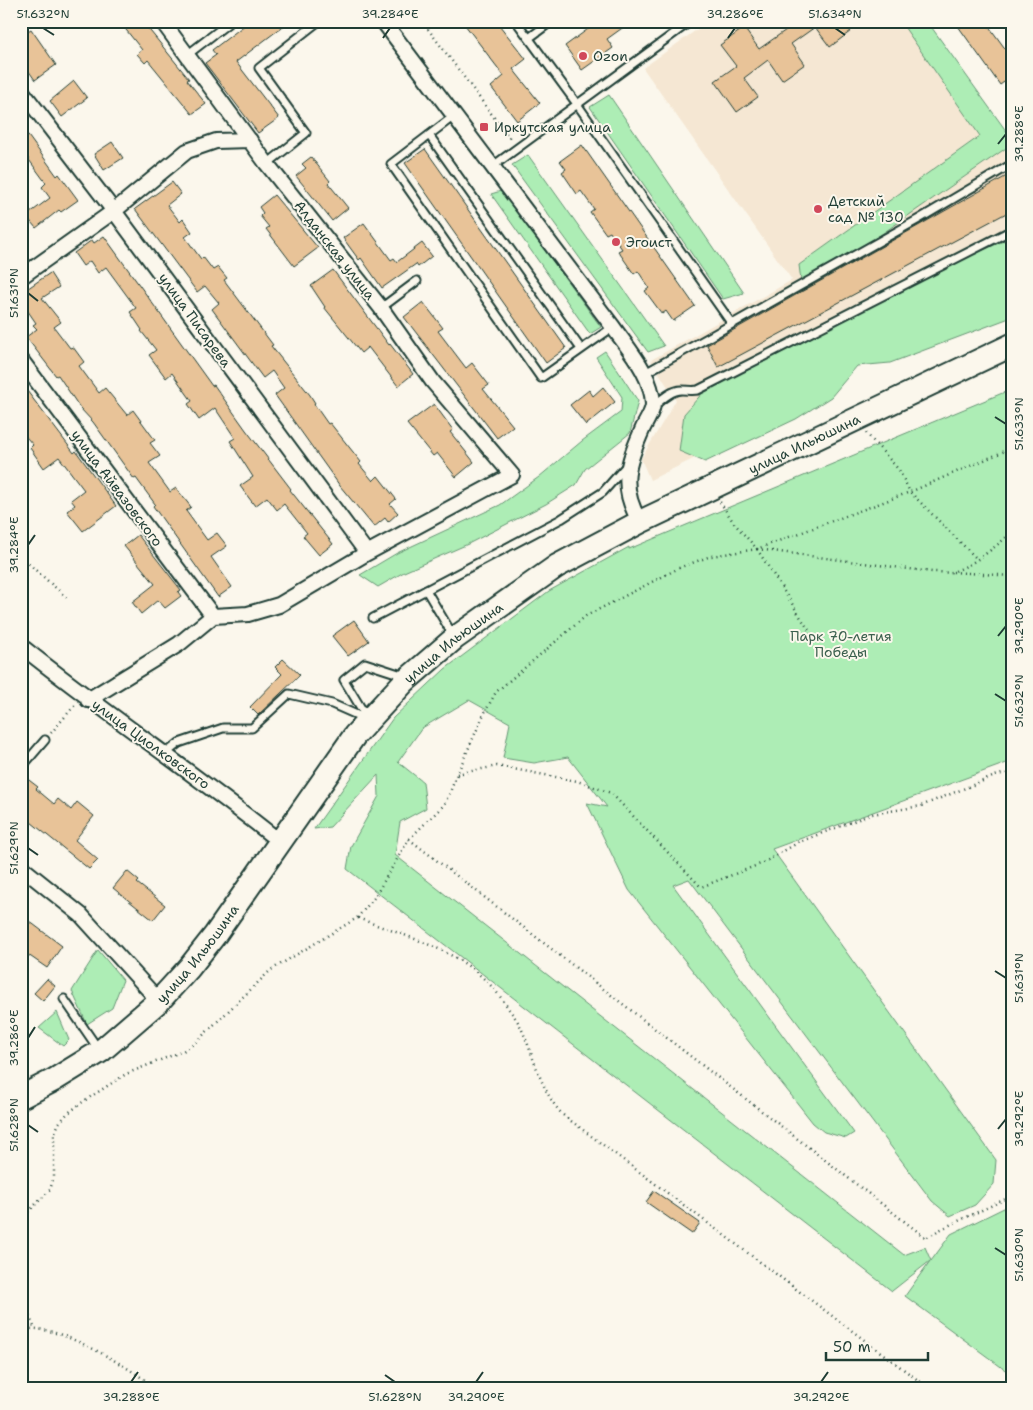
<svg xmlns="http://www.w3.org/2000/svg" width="1033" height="1410" font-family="'Shantell Sans',sans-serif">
<rect width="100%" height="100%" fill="#fbf7ec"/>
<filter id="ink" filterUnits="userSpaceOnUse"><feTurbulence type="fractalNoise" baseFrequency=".02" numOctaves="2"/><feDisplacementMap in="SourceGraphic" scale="10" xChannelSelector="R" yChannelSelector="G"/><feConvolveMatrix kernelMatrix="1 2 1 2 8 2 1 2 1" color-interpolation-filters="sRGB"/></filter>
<g filter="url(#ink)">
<path fill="#f5e7d3" d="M709,21H912L995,138L1012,127V248L894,305L822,396L650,480L641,459L676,400L651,360L792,280L643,68Z"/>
<path fill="#adedb5" stroke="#669574" d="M900,21H927L1012,139V144L802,289L799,265L980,136Z
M609,95L744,293L723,299L590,107Z
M528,155L664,346L648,352L512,165Z
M501,191L601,327L590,334L491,194Z
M1012,237V317L890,363L857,366L831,397L796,419L705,462L679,451L684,414L705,390L902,287Z
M605,351L638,401L630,433L585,469L576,485L546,504L468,544L404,572L378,587L360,575L397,553L500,505L539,477L582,441L621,412L622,397L596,357Z
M1012,389V761L772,849L996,1160L994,1184L975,1205L950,1216L932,1201L689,879L673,885L854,1133L846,1138L824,1132L813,1123L629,890L587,803L607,807L568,757L534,763L503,758L510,723L469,700L422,728L398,762L423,782L426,808L400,822L395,855L904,1255L925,1247L931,1261L951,1234L1012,1204V1375L905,1296L930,1261L892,1291L347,869L351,846L379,796L378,775L330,827L314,829L393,718L445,669L549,591L629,547V549Z
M98,950L123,980L112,1008L87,1024L72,991Z
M57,1012L69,1040L63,1046L39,1028Z"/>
<path fill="#e8c398" stroke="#1f3d34" d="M119,21H142L189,79L187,80L206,104L192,114L148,60L145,63L137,54L142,50Z
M250,21H290L236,62L279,118L258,133L205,63L216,55L212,50Z
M462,21H496L526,59L513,69L540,103L517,121L491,87L504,76Z
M599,21H632L607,39L613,48L582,70L565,46Z
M779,21H844L851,31L830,47L815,27L791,44L805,64L782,80L768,60L744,78L758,97L737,112L715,81L736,66L720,45L744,28L759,49L786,30Z
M965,21H985L1012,58V76L1000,85L958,26Z
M31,29L56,65L35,80L21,60V35Z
M74,81L87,98L62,117L50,101Z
M21,126L57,176L59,174L78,200L61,212L59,210L36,228L26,216L50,198L42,187L46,183L21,149Z
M112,142L123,158L104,170L94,154Z
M582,145L695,306L673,321L666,311L662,314L645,291L649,288L638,271L634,274L618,251L622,249L610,232L606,234L590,212L594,209L581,191L577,194L562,172L566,169L560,161Z
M425,149L566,348L546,363L405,163Z
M311,157L330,181L328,183L348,208L332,221L296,176L306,168L302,164Z
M1012,173V210L718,367L707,345Z
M172,182L181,194L167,205L180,222L183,219L192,232L185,237L201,259L203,257L213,270L218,267L227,278L224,280L273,345L271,346L310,395L315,403L314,404L328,424L330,423L361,462L359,464L373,481L378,476L396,499L390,504L398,513L388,522L385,518L374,527L340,486L275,395L284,388L272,371L263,378L212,309L219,303L205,286L197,292L135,209Z
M274,195L318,248L294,266L266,229L269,227L260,216L263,213L259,207Z
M364,223L391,260L394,258L397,262L422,243L432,256L418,267L416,264L382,288L361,258L359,260L343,238Z
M104,236L212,386L214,385L246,430L291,489L290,490L333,544L319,555L303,536L307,533L284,504L277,510L267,497L255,506L240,486L253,477L230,441L235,438L215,408L199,420L188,404L192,401L172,373L166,378L149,355L156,350L141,331L142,330L130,312L136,308L106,267L98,273L90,261L83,266L74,253L92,240L94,243Z
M333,270L389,345L390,344L413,374L398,386L368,347L361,353L324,307H325L311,286Z
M50,273L59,287L42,298L61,322L54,327L70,348L73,347L84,362L79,366L99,393L105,388L127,415L133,410L155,440L150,443L160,456L149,463L170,492L176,488L191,507L186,511L207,540L217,533L227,546L211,557L232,587L218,597L153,506L155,504L136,478L134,479L93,422L80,408L58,375L56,376L26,337L37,329L33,325L36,323L21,301V293Z
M423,302L443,328L438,331L466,368L472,363L489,385L483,389L513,426L497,438L404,317Z
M21,383L74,453L76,451L116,506L83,531L67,511L75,505L71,500L84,490L59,457L44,468L30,448L33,445L21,431Z
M603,387L615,402L586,425L570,405L589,390L593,396Z
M434,404L453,430L450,432L474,462L456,477L437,453L433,456L407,424Z
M138,535L181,590L178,592L181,596L165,608L158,600L141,614L132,602L155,584L124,546Z
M354,620L369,641L348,656L332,636Z
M283,659L300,675L258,715L250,707L282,674L275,667Z
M21,774L38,787L36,789L54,804L58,799L71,810L77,802L94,816L75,840L98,860L89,869L21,814Z
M127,871L139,881L137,883L165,905L153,920L113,888Z
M21,915L62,946L47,968L21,950Z
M47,979L55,986L43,1001L34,993Z
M654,1191L700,1223L692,1234L646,1202Z"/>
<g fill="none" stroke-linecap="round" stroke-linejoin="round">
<g stroke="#1f3d34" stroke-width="11">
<path id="service" d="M516,21L577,104L732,324
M529,38L552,21
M187,55L231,21
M454,116L391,164L541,378L613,327
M429,135L581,349
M267,164L306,133L259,68L319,21
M493,166L691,21
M381,308L417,281
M645,373L919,219L1012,164
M654,406C661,400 671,390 682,390C688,390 692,391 698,390L1012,230
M426,590L454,637
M373,618L561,519L603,492L627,465
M367,718L344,680L365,663L405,676
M165,754L179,743L223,728H252L289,694L332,704L366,719
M21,768L45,740
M64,999L99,1050"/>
</g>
<g stroke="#1f3d34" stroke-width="18">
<path id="minor" d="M383,21L613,327C629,350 652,375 653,404C653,412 646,421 643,428C627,464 619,487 640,522
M21,90L114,211L367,553
M21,277L114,211L187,151L216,141L250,140
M21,360L213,616
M21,646C106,714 196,774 280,842
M88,700L179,644L213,616L248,614L279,605L367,553L512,475L433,382L381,308L267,164L162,21
M21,867L81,915L159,1001"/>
</g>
<g stroke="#1f3d34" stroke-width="26">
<g id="trunk">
<path id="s1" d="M21,1097L54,1080L101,1051L159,1001L189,968L215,935L355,735L404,682L455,638L557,566L640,522L1012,345"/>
</g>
</g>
<path stroke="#1f3d34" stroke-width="2.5" stroke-dasharray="1 4" stroke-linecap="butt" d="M422,21L511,140
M866,433L899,470L910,492L977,559
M720,502L734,523L757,549L932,572C938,572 946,573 952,572C972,566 997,546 1012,532
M757,549L812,635
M21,557L67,598
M953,572L1012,576
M51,733L75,705
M457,774L497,766L577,781L611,793L701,887L763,863L799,842L872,814L921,806L995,776L1012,771
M409,839L926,1238L939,1230L1012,1196
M358,918C416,941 472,951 508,1008C513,1015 519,1022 522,1030C535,1059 541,1092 563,1115L930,1389
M21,1219L50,1190L54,1177V1135L59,1123L67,1114L84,1101L126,1074L183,1051L195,1043L271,970L357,918L374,898L409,839L443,806L449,795L457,774L484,714L496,692L586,616L681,567L711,556L757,549L910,492L1012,448
M21,1298L35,1329
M21,1331C26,1330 32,1328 37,1329C70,1332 131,1368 157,1389"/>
<use href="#service" stroke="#fbf7ec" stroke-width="7"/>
<use href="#minor" stroke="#fbf7ec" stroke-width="14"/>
<use href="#trunk" stroke="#fbf7ec" stroke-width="22"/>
</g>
</g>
<path fill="none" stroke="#1f3d34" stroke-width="2" d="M43,28L54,35M835,28L845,35M383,38L390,28M728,38L735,28M998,144L1006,134M28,293L38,301M995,417L1006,424M28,545L35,535M998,636L1006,626M995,694L1006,701M28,848L38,855M995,971L1006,978M28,1038L35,1027M28,1125L38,1132M998,1129L1006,1119M995,1248L1006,1255M385,1375L395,1382M131,1382L138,1372M476,1382L483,1372M821,1382L828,1372"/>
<g fill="#d1495b" stroke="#fbf7ec" stroke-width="2">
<circle cx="583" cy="56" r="5"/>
<rect x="479" y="122" width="10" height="10" rx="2.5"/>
<circle cx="818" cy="209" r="5"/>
<circle cx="616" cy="242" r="5"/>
</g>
<g text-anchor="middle" stroke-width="4" stroke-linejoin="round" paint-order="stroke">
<g font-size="14" fill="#1f3d34" stroke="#fbf7ec" text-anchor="start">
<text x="593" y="61">Ozon</text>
<text x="494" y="132">Иркутская улица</text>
<text x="828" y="206">Детский<tspan x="828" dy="16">сад № 130</tspan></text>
<text x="626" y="247">Эгоист</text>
</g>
<g font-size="14" fill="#1f3d34" stroke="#fbf7ec">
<text transform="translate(335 250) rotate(52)" y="5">Алданская улица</text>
<text transform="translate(195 320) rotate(54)" y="5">улица Писарева</text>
<text dy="5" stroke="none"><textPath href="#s1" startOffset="1040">улица Ильюшина</textPath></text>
<text transform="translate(117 488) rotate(53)" y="5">улица Айвазовского</text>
<text dy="5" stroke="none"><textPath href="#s1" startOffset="635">улица Ильюшина</textPath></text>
<text transform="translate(151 744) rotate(36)" y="5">улица Циолковского</text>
<text dy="5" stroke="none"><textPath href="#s1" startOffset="230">улица Ильюшина</textPath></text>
</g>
<g font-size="14" fill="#3b604e" stroke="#fbf7ec">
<text x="841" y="641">Парк 70-летия<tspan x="841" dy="16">Победы</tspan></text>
</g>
</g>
<rect width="1033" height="1410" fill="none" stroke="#fbf7ec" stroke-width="55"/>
<path d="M826 1352v8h102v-8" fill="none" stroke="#1f3d34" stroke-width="2.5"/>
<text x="833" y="1352" font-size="15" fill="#1f3d34" stroke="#fbf7ec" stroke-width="4" paint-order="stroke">50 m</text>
<rect x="28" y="28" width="978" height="1354" fill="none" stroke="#1f3d34" stroke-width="2"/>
<g font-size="12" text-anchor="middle" fill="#1f3d34">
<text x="43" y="18">51.632°N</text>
<text x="390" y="18">39.284°E</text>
<text x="735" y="18">39.286°E</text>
<text x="835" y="18">51.634°N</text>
<text transform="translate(1019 134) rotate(-90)" y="4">39.288°E</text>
<text transform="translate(14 293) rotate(-90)" y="4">51.631°N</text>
<text transform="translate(1019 424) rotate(-90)" y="4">51.633°N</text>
<text transform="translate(14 545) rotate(-90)" y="4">39.284°E</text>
<text transform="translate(1019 626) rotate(-90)" y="4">39.290°E</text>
<text transform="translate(1019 701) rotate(-90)" y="4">51.632°N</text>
<text transform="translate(14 848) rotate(-90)" y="4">51.629°N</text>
<text transform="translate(1019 978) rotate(-90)" y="4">51.631°N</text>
<text transform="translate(14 1038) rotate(-90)" y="4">39.286°E</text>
<text transform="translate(1019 1119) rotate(-90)" y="4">39.292°E</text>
<text transform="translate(14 1125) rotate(-90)" y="4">51.628°N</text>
<text transform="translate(1019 1255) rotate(-90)" y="4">51.630°N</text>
<text x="131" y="1401">39.288°E</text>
<text x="395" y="1401">51.628°N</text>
<text x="476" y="1401">39.290°E</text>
<text x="821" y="1401">39.292°E</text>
</g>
</svg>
